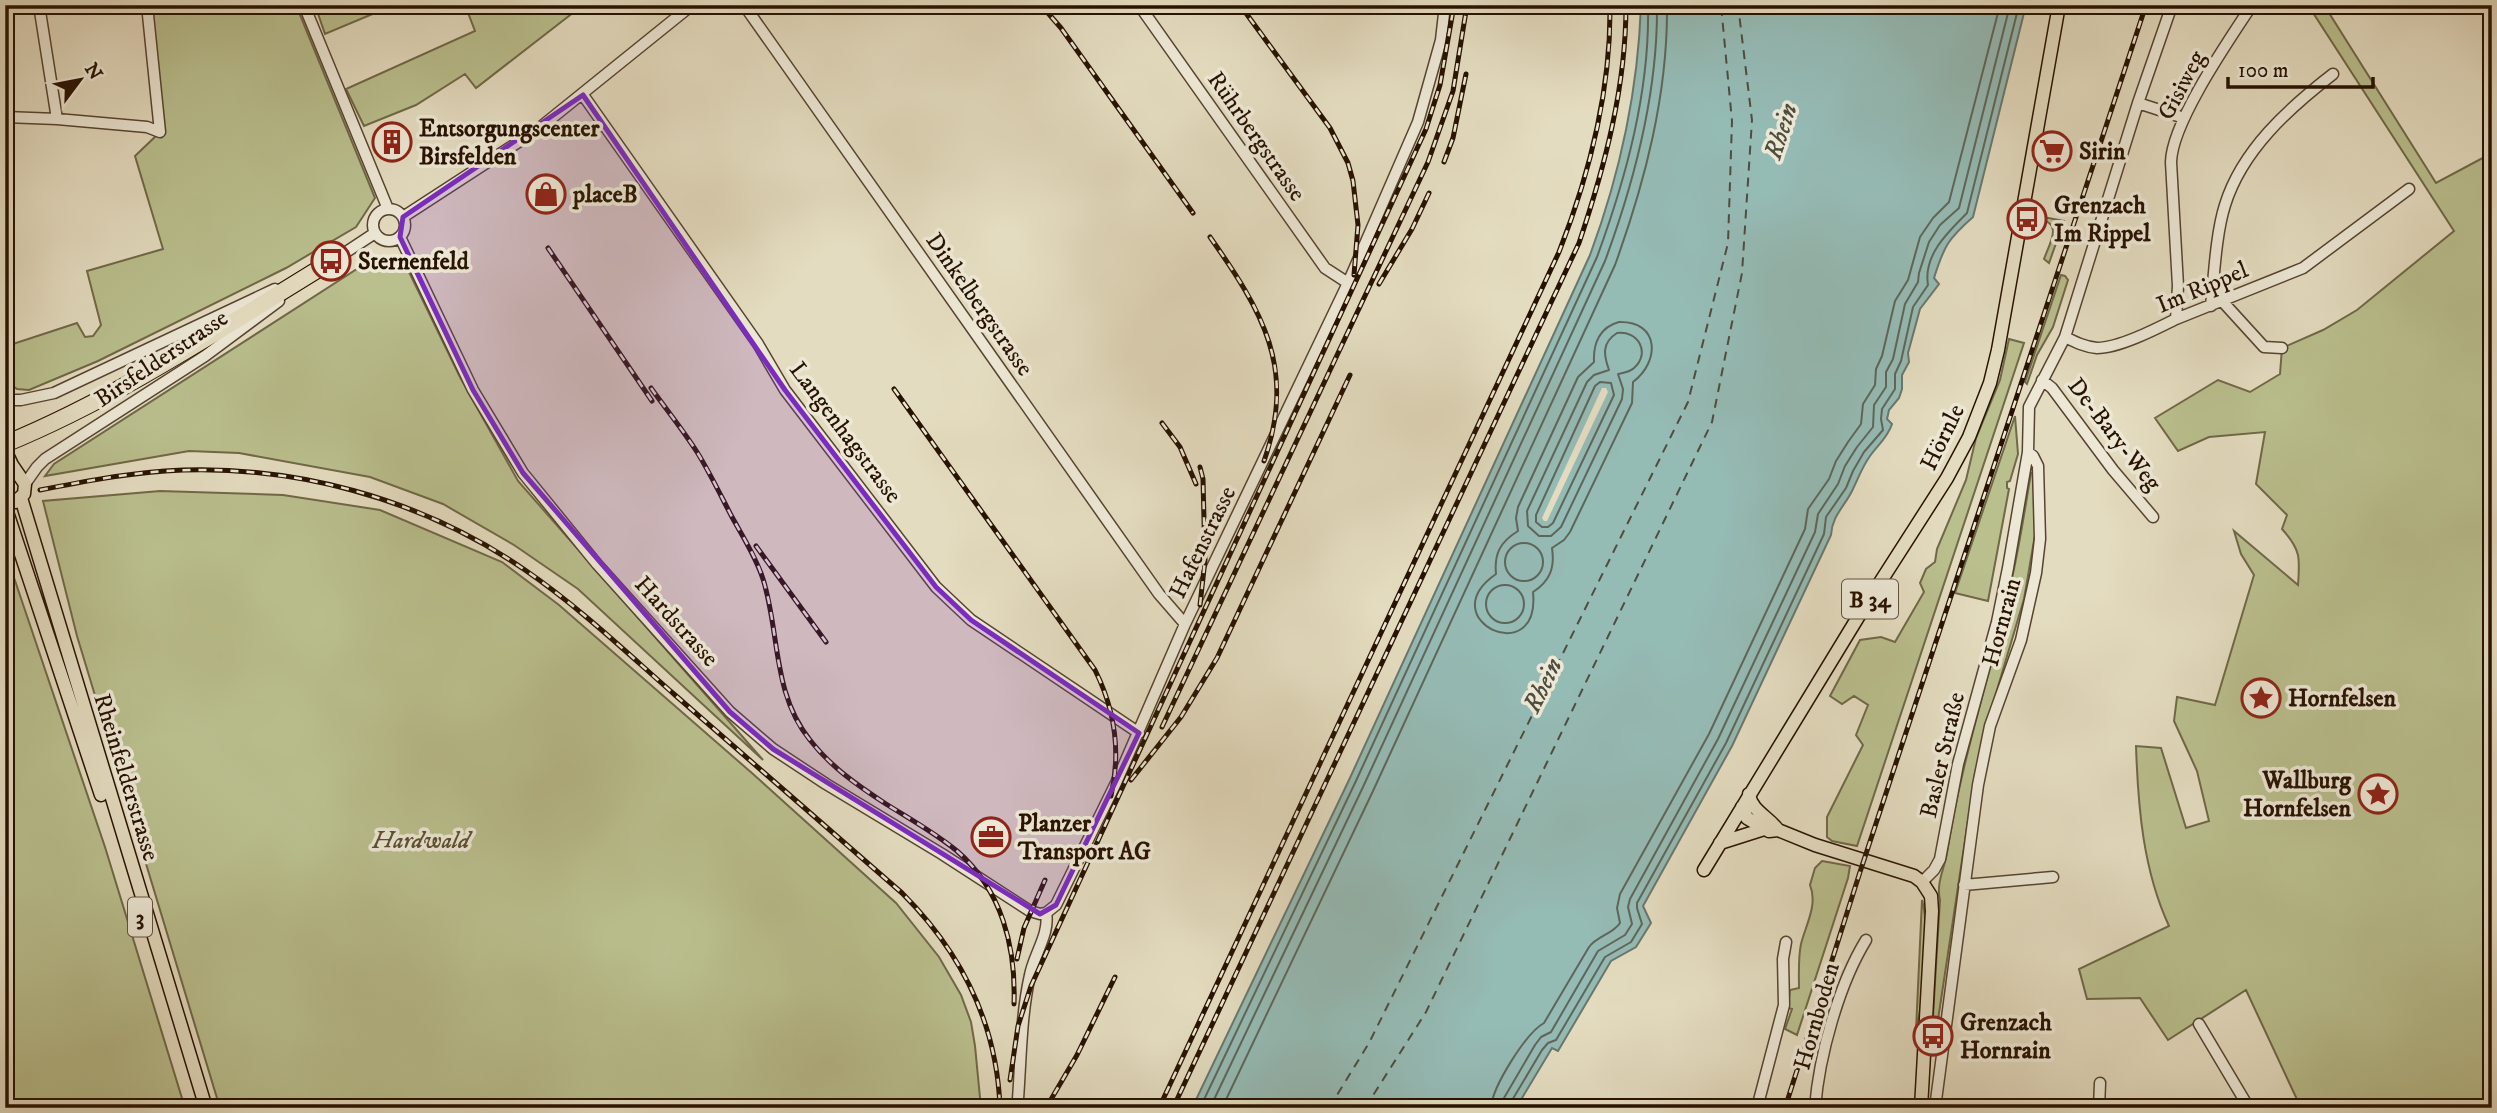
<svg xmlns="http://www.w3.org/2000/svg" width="2497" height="1113" font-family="'IM FELL DW Pica',serif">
<rect width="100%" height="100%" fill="#e4dcc0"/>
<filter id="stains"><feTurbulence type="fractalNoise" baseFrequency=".00286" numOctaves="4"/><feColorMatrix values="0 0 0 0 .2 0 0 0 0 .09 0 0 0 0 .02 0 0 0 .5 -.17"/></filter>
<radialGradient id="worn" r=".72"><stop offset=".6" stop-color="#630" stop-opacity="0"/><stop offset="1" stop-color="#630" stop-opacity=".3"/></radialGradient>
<path fill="#babf8e" stroke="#706847" stroke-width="2" d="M147,5H296L375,198L356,227L286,268L98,361L29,390L17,389L5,380V322L13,344L77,323L85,337L93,336L101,325L87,271L163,249L135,156L160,132Z
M315,5H394L325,34Z
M465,5H583L476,88L465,74L416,105L364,126L346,89L475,31Z
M2308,5H2324L2436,183L2492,153V1108H2301L2246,990L2168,1040L2140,998L2087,999L2079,969L2169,926C2143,870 2138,807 2136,746L2161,748L2186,828L2209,821L2197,771L2174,721L2177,697L2215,705L2254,575L2241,554L2234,531L2298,585C2300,558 2301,550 2282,529L2287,515L2256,484L2265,432L2209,437L2178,451L2155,418L2218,380L2250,392L2280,374L2282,348L2323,330L2357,310L2454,231Z
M2033,215L2064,221L2049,263L2044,259C2050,242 2064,222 2037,219L2032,223Z
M374,258L393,259L408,270L460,377L518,481L763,760L578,589L514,545L443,504L370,477L239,453L189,451L45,476L54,464Z
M2061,275L2065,276L2068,280L2053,327L2037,355L2027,384L2025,382Z
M2009,339L2024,343L1857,846L1832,841L1827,837V817L1863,745L1856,735L1868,705L1854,696L1842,704L1830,696L1860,640L1881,637L1895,642L1924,592L1920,583L1926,569L1935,562L1937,549L1966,480L1976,438L2000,380Z
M2015,416L2018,454L2010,481L2007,482V488L2009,489L1988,601L1955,593Z
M2031,473H2033L2036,529L2024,599L1989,717L1975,774L1936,1033H1932L1940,900C1936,883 1944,870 1947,853C1961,760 1992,670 2012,578C2020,543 2025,508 2031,473Z
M160,491L283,495L380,510L502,562L559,605L753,774L896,903L939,957L961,995L971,1022L975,1046L981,1108H220L77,636L43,501Z
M5,551L105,847L185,1108H5Z
M1822,861L1850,866L1848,878L1797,1035L1785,1029L1792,1009L1788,1008L1790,990L1799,988C1799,974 1798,958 1801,944C1806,924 1818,905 1810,885L1815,868Z
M1922,900C1930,924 1923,1004 1916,1030Z"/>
<path fill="#95bbb5" stroke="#69776d" stroke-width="2" d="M1641,5H2026L1973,217C1948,239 1944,246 1934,278L1939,284L1920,309L1908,353L1909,362L1902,375V389L1899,398L1889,410L1887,419L1892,424C1888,437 1878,445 1870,456C1862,467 1858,479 1852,491C1844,507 1832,516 1831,535L1732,746L1643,906L1651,923L1636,947L1611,961L1558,1051L1552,1048L1516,1108H1192L1349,780L1590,255C1620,174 1638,91 1641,5Z"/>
<path fill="#e4dcc0" d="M1602,388H1606L1608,392L1547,521H1544L1542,518Z"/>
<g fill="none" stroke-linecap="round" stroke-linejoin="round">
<path stroke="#5e665a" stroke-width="2" d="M1619,322C1660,321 1660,362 1633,382L1632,403L1570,532L1564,540L1552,548C1555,568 1550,581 1533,592C1541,671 1430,620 1496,574C1494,554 1500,542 1518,531L1516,518L1518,507L1578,377L1594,362C1593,343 1600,327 1619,322Z
M1617,333C1638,330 1651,353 1634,368C1630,372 1623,373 1618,374L1623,389L1622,399L1561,527L1551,536H1539L1528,526L1527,511L1587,382L1594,375L1609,370C1604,356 1601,343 1617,333Z
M1600,382L1611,383L1614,395L1553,523L1548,527H1542L1536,522V515L1595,386Z
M1505 562a19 19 0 1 1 38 0a19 19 0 1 1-38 0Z
M1486 604a19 19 0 1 1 38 0a19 19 0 1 1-38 0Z
M1200,1108L1355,783L1597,257C1626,178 1650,91 1648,5
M1210,1108L1363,787L1605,261C1635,180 1658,92 1657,5
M1222,1108L1373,791L1615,265C1645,182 1668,94 1667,5
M1491,1108C1492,1087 1526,1033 1544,1023L1589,947C1597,936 1613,934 1620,923L1617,908L1620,894L1709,734L1805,529L1808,509L1829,479L1836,461L1848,442L1861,424L1863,404L1875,385L1876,369L1882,356L1895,301L1908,280L1920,237L1933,218L1949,202L2000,5
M1502,1108L1504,1098L1535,1045L1541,1037L1551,1032L1598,951L1625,935L1632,924L1628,907L1630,899L1718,739L1815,532L1818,514L1838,484L1845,466L1857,447L1873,427L1874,405L1886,387V372L1893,359L1905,304L1918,282L1919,273L1929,242L1940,225L1959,208L2010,5
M1510,1108L1511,1102L1542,1050L1548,1043L1556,1040L1605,957L1631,942L1642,924L1637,908V903L1726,743L1824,534L1826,517L1846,488L1853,471L1864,452L1883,430L1881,419L1882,409L1895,389V374L1901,361L1913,307L1928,285C1923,255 1948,232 1967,213L2019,5"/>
<path stroke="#4e4d3f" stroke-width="2" stroke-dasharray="9 7" stroke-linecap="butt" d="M1329,1108L1369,1043L1688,402L1728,243L1732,121L1721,5
M1365,1108L1426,1012L1712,422L1742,273L1752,120L1738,5"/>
<g stroke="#564430" stroke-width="13">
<path id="minor" d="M39,5L57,119
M304,5L388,209
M744,5L1159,594L1185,624
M1139,5L1325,268L1348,283
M583,95L758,344L785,390L936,587L971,620L1139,733
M2138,103L2184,118
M5,117L57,119L147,127L160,132L147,5
M373 225a16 16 0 1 1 32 0a16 16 0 1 1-32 0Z
M403,217L537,130L692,5
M400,237L473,390L523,473L597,564L730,712L773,749L826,784L942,854L1030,911L1040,914L1046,913
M319,270L375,233
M2223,302L2264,347L2282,348
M2211,306C2214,276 2216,233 2225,205C2242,150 2289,108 2333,74
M2176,319L2178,286L2171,162C2172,122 2229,40 2252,5
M2065,337C2075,342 2085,347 2097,348C2119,348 2156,329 2176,319L2303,268L2409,189
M2042,380L2052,388L2113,470L2153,517
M5,400H21L54,393L275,289
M25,484L37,467L45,459L205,356L279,301
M1922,882L1934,870L1940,859L1958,764L1997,622L2008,568L2028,452L2029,407L2065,337L2138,103L2172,5
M1964,885L2053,877
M1046,913L1056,905L1116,783L1185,624L1348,283L1418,122L1441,40L1445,5
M2199,1024L2249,1108
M1018,1099C1021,1058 1021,1015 1030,975C1034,954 1050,934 1046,913
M1757,1108L1784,1005L1783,959L1786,942
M1815,1108C1819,1056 1839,984 1866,940
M1935,1108L1978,785L1990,726L2021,640L2036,573L2040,539L2038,466L2033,456L2028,452
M2099,1108L2100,1083"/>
</g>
<g stroke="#271200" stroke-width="15">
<path id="major" d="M5,450L12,465L25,484L24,494L15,502
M21,498L206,1108
M5,506L101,795
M1749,794C1751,811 1769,817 1778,830
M1742,807L1747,818L1769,831L1778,830L1815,845L1914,876L1922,882L1931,896L1932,911L1921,1108
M1720,843L1764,829
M1704,870L1863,609L1947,478L1969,437L1990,383L1998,350L2059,5"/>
</g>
<g stroke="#271200" stroke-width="18">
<path id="highway" d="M5,444C117,398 219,330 322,267"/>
</g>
<use href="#minor" stroke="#ede8d6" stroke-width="10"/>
<use href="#major" stroke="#e4dcc0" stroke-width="12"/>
<use href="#highway" stroke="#e4dcc0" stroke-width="16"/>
<g stroke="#271200" stroke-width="5">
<path id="rail" d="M1041,5L1061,28L1193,213
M1240,5L1330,128L1348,163L1353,181L1358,225L1354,275
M1444,162L1453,138L1466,74
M1210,237C1262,311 1297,368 1264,461
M548,248L652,401
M1379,284L1412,229L1429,193
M651,388C666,409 683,430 697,452C710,473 721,496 732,517C743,537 756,557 763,579C780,633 772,693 810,740C831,767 857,785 886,804C910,819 935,833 957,851C1002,890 1016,947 1014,1004
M894,389L1095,670C1115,710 1121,752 1111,796
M1162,423L1180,447L1196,484
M40,490C81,482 123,474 165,471C291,463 421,498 525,570C579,607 626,652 675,695C751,761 826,827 902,893C961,952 997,1023 1000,1108
M756,546L826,642
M1200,605L1205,560L1203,479L1200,467
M1162,727L1428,162L1453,91L1467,5
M1131,780L1181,717L1217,658L1350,375
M1017,959L1024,928L1045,880
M1010,1080L1018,1026L1031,986L1426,129L1440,85L1454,5
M1046,1108L1077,1055L1115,977
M1159,1108L1559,252C1590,173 1611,90 1610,5
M1173,1108L1579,243C1605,166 1626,87 1626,5
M1785,1108L1860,872L2146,5"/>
</g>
<use href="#rail" stroke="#ede8d6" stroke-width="2.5" stroke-dasharray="8" stroke-linecap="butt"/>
</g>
<path fill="#7b2cbf" fill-opacity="0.2" stroke="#7b2cbf" stroke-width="5" stroke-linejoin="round" d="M583,95L785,390L936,587L971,620L1139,733L1056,905L1040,914L773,749L730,712L523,473L473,390L400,237L403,217Z"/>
<defs>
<g id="building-ring" transform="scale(2.0125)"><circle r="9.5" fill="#ede8d6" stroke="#8f2418" stroke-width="1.5"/><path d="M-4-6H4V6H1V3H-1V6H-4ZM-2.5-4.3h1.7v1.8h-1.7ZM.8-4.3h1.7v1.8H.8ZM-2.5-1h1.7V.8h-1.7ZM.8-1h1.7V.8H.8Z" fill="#8f2418"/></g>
<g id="supermarket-ring" transform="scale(2.0125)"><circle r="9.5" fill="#ede8d6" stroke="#8f2418" stroke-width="1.5"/><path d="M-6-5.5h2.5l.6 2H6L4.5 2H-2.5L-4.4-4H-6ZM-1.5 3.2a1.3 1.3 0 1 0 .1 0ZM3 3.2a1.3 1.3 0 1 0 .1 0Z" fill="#8f2418"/></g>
<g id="shop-ring" transform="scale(2.0125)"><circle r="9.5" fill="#ede8d6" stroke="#8f2418" stroke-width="1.5"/><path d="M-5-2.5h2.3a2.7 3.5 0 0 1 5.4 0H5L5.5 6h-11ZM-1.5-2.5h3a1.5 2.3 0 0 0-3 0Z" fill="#8f2418"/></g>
<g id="bus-ring" transform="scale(2.0125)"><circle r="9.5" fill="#ede8d6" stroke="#8f2418" stroke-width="1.5"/><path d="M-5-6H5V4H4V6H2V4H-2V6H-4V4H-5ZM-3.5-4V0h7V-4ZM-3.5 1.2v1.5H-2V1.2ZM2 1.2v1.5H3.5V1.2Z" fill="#8f2418"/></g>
<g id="sight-ring" transform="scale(2.0125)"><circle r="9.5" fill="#ede8d6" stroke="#8f2418" stroke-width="1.5"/><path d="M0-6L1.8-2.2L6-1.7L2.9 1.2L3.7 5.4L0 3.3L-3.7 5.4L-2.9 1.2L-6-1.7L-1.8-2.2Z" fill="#8f2418"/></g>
<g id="office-ring" transform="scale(2.0125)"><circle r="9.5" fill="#ede8d6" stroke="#8f2418" stroke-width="1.5"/><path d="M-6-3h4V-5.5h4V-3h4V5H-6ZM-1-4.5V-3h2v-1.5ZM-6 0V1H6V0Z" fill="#8f2418"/></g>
</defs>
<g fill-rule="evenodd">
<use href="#building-ring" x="392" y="142"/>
<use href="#supermarket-ring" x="2052" y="151"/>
<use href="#shop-ring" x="546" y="194"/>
<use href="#bus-ring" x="2027" y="219"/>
<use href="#bus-ring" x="331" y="261"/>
<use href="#sight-ring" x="2261" y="698"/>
<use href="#sight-ring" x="2378" y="794"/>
<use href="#office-ring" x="991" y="837"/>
<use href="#bus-ring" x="1933" y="1036"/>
</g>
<g text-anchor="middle" stroke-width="7" stroke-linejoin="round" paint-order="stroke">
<g fill="#ede8d6" stroke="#625240" stroke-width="2">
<rect x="1842" y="579.5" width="56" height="39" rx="5"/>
<rect x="128" y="897.5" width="24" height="39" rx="5"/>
</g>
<g font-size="23" font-weight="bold" fill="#271200">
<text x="1870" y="607">B 34</text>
<text x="140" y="925">3</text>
</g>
<g font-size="24" fill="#271200" stroke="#ede8d6">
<text transform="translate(2181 85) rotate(-62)" y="8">Gisiweg</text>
<text transform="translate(1257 136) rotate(55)" y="8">Rührbergstrasse</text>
<text transform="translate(2202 287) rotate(-23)" y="8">Im Rippel</text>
<text transform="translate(980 304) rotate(55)" y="8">Dinkelbergstrasse</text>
<text transform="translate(161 358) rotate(-34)" y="8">Birsfelderstrasse</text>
<text transform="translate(846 432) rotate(53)" y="8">Langenhagstrasse</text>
<text transform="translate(2115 434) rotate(52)" y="8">De-Bary-Weg</text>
<text transform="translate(1942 437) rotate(-64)" y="8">Hörnle</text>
<text transform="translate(1202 542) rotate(-64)" y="8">Hafenstrasse</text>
<text transform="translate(677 621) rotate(48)" y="8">Hardstrasse</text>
<text transform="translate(2001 622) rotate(-75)" y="8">Hornrain</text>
<text transform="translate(1942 755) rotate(-77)" y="8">Basler Straße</text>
<text transform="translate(127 777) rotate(73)" y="8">Rheinfelderstrasse</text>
<text transform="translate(1816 1016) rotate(-74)" y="8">Hornboden</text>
</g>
<g font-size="24" font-weight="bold" fill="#271200" stroke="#ede8d6" text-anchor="start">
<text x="419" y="136">Entsorgungscenter<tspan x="419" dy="28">Birsfelden</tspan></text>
<text x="2079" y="159">Sirin</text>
<text x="573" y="202">placeB</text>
<text x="2054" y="213">Grenzach<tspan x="2054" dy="28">Im Rippel</tspan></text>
<text x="358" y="269">Sternenfeld</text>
<text x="2288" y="706">Hornfelsen</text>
<text x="2351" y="788" text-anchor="end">Wallburg<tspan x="2351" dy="28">Hornfelsen</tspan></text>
<text x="1018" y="831">Planzer<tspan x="1018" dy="28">Transport AG</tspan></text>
<text x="1960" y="1030">Grenzach<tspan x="1960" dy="28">Hornrain</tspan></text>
</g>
<g font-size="24" font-style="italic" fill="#5a4f32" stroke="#ede8d6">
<text x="421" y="848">Hardwald</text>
</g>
<g font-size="26" font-style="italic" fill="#4e4d3f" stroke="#ede8d6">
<text transform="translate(1780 131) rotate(-72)" y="9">Rhein</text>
<text transform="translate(1542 685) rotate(-64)" y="9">Rhein</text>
</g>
</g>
<rect width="2497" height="1113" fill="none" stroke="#e4dcc0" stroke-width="28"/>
<rect x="7" y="7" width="2483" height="1099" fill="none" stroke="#271200" stroke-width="3.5"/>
<rect x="14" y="14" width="2469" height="1085" fill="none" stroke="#271200" stroke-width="2"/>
<g transform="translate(80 80) rotate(58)" stroke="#ede8d6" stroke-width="5" paint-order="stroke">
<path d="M0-5L12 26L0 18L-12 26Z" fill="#271200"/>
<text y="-10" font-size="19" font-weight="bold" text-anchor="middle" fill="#271200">N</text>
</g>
<path d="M2228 77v10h145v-10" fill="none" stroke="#271200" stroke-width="3.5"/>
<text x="2238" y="77" font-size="21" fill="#271200" stroke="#ede8d6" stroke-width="5" paint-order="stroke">100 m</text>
<rect width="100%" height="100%" filter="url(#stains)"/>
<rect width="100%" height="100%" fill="url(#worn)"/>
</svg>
